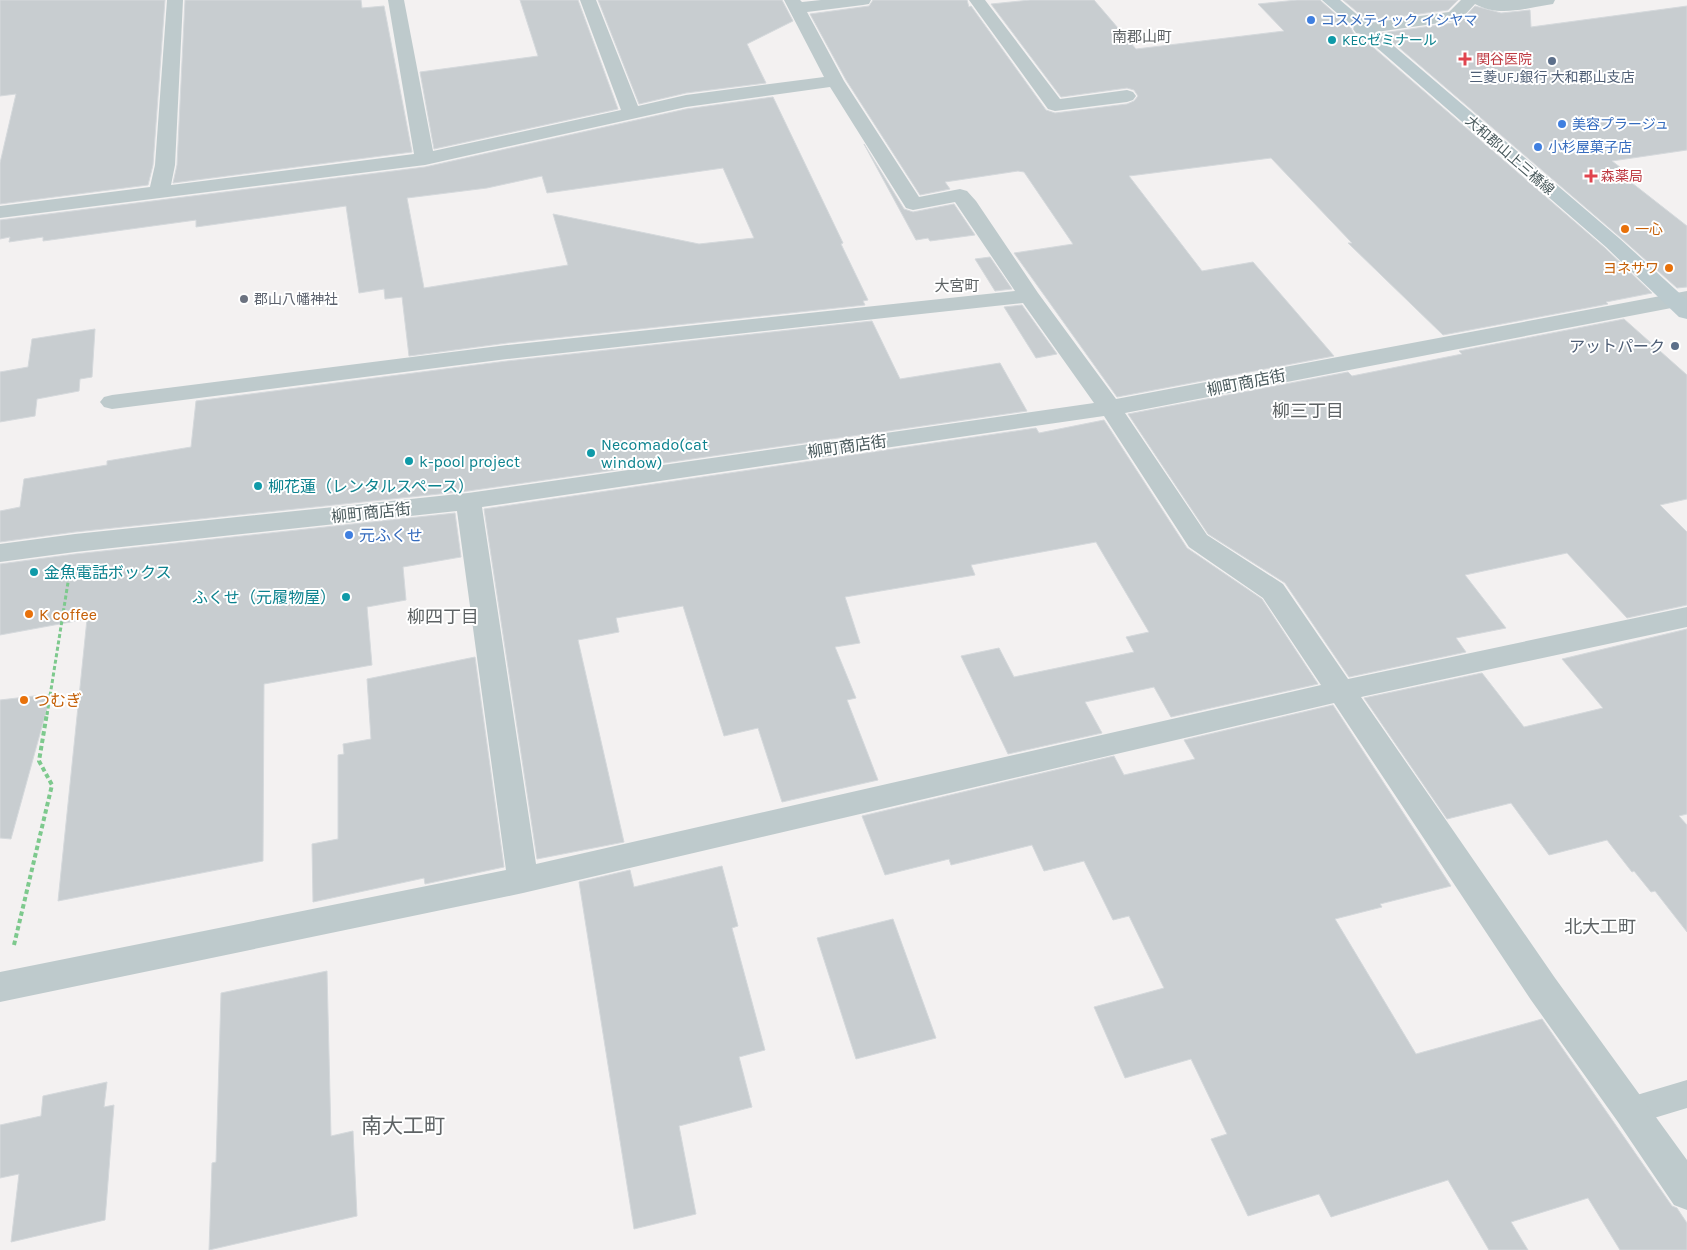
<svg xmlns="http://www.w3.org/2000/svg" width="1687" height="1250" font-family="Karla,'Noto Sans JP',sans-serif">
<rect width="100%" height="100%" fill="#f3f1f1"/>
<path fill="#c8cdd0" stroke="#d5d9dc" fill-rule="evenodd" d="M0,0H165L153,165L148,185L0,204V163L16,94L0,96Z
M185,0H361L362,8L384,6L412,152L173,183L177,165Z
M520,0H578L618,109L434,149L420,72L538,56Z
M598,0H782L793,21L747,44L766,83L686,93L639,104Z
M873,0H967L969,7L971,6L1046,110L1055,113L1127,104L1134,101L1138,96L1134,90L1127,88L1061,97L991,4L1030,0H1094L1136,49L1284,31L1258,4L1297,0H1320L1351,28L1354,34L1360,36L1605,248L1652,293L1606,302L1608,304L1443,335L1348,243H1352L1271,158L1129,176L1202,271L1253,262L1334,356L1117,397L1014,253L1073,244L1024,172L1018,171L945,182L950,189L920,195L846,80L810,14L869,6Z
M1343,0H1458L1448,10L1368,21Z
M1475,6L1501,13L1530,10L1531,27L1687,6V150L1612,161L1625,171L1618,172L1687,226V287L1677,288L1621,238L1382,33L1460,22Z
M773,97L843,243L841,244L868,300L863,301L865,305L507,343L409,356L402,297L385,299L384,289L359,293L346,206L196,227V220L43,241V237L9,242L10,237L0,239V220L425,167L686,109ZM723,168L754,238L699,244L553,214L568,265L424,288L407,198L487,188L542,176L547,193Z
M864,144L904,209L913,212L954,204L975,235L930,241L928,238L916,240Z
M990,257L1012,289L995,291L975,259Z
M1022,305L1057,354L1036,358L1004,307Z
M1624,319L1687,375V499L1660,505L1687,532V605L1627,618L1567,553L1465,575L1506,628L1456,638L1466,652L1349,677L1285,583L1208,534L1128,414L1348,372L1352,376L1462,354L1459,351Z
M872,321L900,379L1000,363L1027,411L468,491L75,532L0,542V511L20,507L24,479L107,465V461L191,447L196,401L507,361Z
M95,329L92,377L80,379L79,391L37,399L35,416L0,422V372L28,367L32,339Z
M1104,420L1187,548L1262,599L1318,684L1171,717L1154,687L1085,702L1102,733L1008,754L961,656L999,648L1014,677L1134,652L1126,637L1149,632L1096,542L971,565L975,575L845,597L860,643L835,647L856,698L847,700L878,780L782,802L758,728L724,736L683,606L616,618L619,632L578,640L624,842L537,859L484,509L1036,428L1039,433Z
M455,513L461,557L403,567L406,600L367,607L372,665L264,684L263,861L58,901L87,619L0,635V564L75,554Z
M1687,629V814L1679,816L1687,825V932L1655,891L1651,892L1634,871L1632,872L1607,840L1549,855L1511,803L1447,819L1364,698L1482,673L1524,727L1603,708L1562,659Z
M475,657L504,867L425,884L424,878L313,902L312,844L338,839V755L344,754L343,744L371,739L367,679Z
M51,694L11,839L0,838V700Z
M1333,705L1451,886L1380,904L1382,907L1335,919L1416,1054L1542,1019L1672,1206L1677,1208L1687,1223V1250H1620L1588,1198L1511,1222L1528,1250H1489L1448,1180L1331,1217L1319,1194L1248,1216L1211,1139L1227,1134L1191,1059L1125,1078L1094,1007L1164,988L1129,916L1113,920L1084,861L1044,871L1032,845L951,865L949,859L885,875L862,816L1114,756L1124,775L1195,759L1184,740Z
M722,866L738,926L732,928L765,1050L739,1057L752,1107L679,1126L696,1214L634,1229L579,882L630,870L634,887Z
M893,919L936,1038L856,1059L817,938Z
M327,971L331,1136L353,1131L357,1216L209,1250L212,1163L216,1162L221,993Z
M107,1082L104,1107L114,1105L105,1220L11,1242L19,1174L0,1178V1125L41,1116L43,1096Z"/>
<g fill="none" stroke-linecap="round" stroke-linejoin="round">
<path stroke="#7dc98d" stroke-width="3" stroke-dasharray="4 2.5" stroke-linecap="butt" d="M47,715L69,576"/>
<path stroke="#7dc98d" stroke-width="4" stroke-dasharray="4.5 3" stroke-linecap="butt" d="M14,945L52,785L39,761L47,713"/>
<path fill="#becacc" fill-rule="evenodd" d="M1687,1080V1108L1631,1125L1620,1120L1615,1110L1620,1100Z"/>
<path fill="#becacc" fill-rule="evenodd" d="M167,0H183L175,165L171,185L414,154L388,0H404L433,151L621,110L580,0H596L638,106L686,95L824,77L784,0H800L802,2L821,0H871L869,4L863,5L807,12L844,81L919,197L960,189L967,191L976,201L1038,293L1116,399L1687,291V305L1125,413L1207,535L1283,584L1348,679L1687,607V627L1361,697L1555,978L1687,1160V1210L1674,1205L1618,1122L1531,1000L1334,703L523,893L0,1002V972L506,870L457,511L75,552L0,562V544L75,534L468,493L1094,403L1023,303L507,359L112,409L104,407L100,402L104,397L112,395L507,345L1015,291L955,202L913,210L906,208L830,87L686,107L425,165L0,218V206L150,187L155,165ZM1104,416L1189,547L1263,598L1321,685L536,864L482,507Z
M969,0H985L1060,99L1127,90L1133,92L1136,96L1133,100L1127,102L1055,111L1048,109Z
M1461,0H1555L1553,4L1547,5C1523,9 1498,17 1475,4L1460,20L1454,21L1362,34L1356,33L1353,29L1356,25L1362,24L1449,12Z"/>
<path fill="#bbcace" fill-rule="evenodd" d="M1322,0H1340L1620,239L1687,300V319L1679,317L1606,247Z"/>
</g>
<g fill="#3f7fe0" stroke="#fff" stroke-width="2">
<circle cx="1311" cy="20" r="5"/>
<circle cx="1562" cy="124" r="5"/>
<circle cx="1538" cy="147" r="5"/>
<circle cx="349" cy="535" r="5"/>
</g>
<g fill="#0f9aa8" stroke="#fff" stroke-width="2">
<circle cx="1332" cy="40" r="5"/>
<circle cx="591" cy="453" r="5"/>
<circle cx="409" cy="461" r="5"/>
<circle cx="258" cy="486" r="5"/>
<circle cx="34" cy="572" r="5"/>
<circle cx="346" cy="597" r="5"/>
</g>
<g fill="#e0444e" stroke="#fff" stroke-width="2">
<path d="M1462.5 51.5h5v5h5v5h-5v5h-5v-5h-5v-5h5z"/>
<path d="M1588.5 168.5h5v5h5v5h-5v5h-5v-5h-5v-5h5z"/>
</g>
<g fill="#5c6f8a" stroke="#fff" stroke-width="2">
<circle cx="1552" cy="61" r="5"/>
<circle cx="1675" cy="346" r="5"/>
</g>
<g fill="#e8710a" stroke="#fff" stroke-width="2">
<circle cx="1625" cy="229" r="5"/>
<circle cx="1669" cy="268" r="5"/>
<circle cx="29" cy="614" r="5"/>
<circle cx="24" cy="700" r="5"/>
</g>
<circle fill="#6b7280" stroke="#fff" stroke-width="2" cx="244" cy="299" r="5"/>
<g text-anchor="middle" stroke-width="4" stroke-linejoin="round" paint-order="stroke">
<g font-size="14" fill="#366cbe" stroke="#fff" text-anchor="start">
<text x="1321" y="25">コスメティック イシヤマ</text>
<text x="1572" y="129">美容プラージュ</text>
<text x="1548" y="152">小杉屋菓子店</text>
</g>
<g font-size="14" fill="#0d838f" stroke="#fff" text-anchor="start">
<text x="1342" y="45">KECゼミナール</text>
</g>
<g font-size="14" fill="#be3a42" stroke="#fff" text-anchor="start">
<text x="1476" y="64">関谷医院</text>
<text x="1601" y="181">森薬局</text>
</g>
<g font-size="14" fill="#4e5e75" stroke="#fff">
<text x="1552" y="82">三菱UFJ銀行 大和郡山支店</text>
</g>
<g font-size="14" fill="#4a5a5d" stroke="#fff">
<text transform="translate(1510 155) rotate(41)" y="5">大和郡山上三橋線</text>
</g>
<g font-size="14" fill="#c56008" stroke="#fff" text-anchor="start">
<text x="1635" y="234">一心</text>
<text x="1659" y="273" text-anchor="end">ヨネサワ</text>
</g>
<g font-size="14" fill="#5b616d" stroke="#fff" text-anchor="start">
<text x="254" y="304">郡山八幡神社</text>
</g>
<g font-size="15" fill="#5e6365" stroke="#fff">
<text x="1142" y="42">南郡山町</text>
<text x="957" y="291">大宮町</text>
</g>
<g font-size="16" fill="#4e5e75" stroke="#fff" text-anchor="end">
<text x="1665" y="352">アットパーク</text>
</g>
<g font-size="16" fill="#4a5a5d" stroke="#fff">
<text transform="translate(1246 382) rotate(-11)" y="6">柳町商店街</text>
<text transform="translate(847 446) rotate(-8)" y="6">柳町商店街</text>
<text transform="translate(371 512) rotate(-6)" y="6">柳町商店街</text>
</g>
<g font-size="16" fill="#0d838f" stroke="#fff" text-anchor="start">
<text x="601" y="450">Necomado(cat<tspan x="601" dy="18">window)</tspan></text>
<text x="419" y="467">k-pool project</text>
<text x="268" y="492">柳花蓮（レンタルスペース）</text>
<text x="44" y="578">金魚電話ボックス</text>
<text x="336" y="603" text-anchor="end">ふくせ（元履物屋）</text>
</g>
<g font-size="16" fill="#366cbe" stroke="#fff" text-anchor="start">
<text x="359" y="541">元ふくせ</text>
</g>
<g font-size="16" fill="#c56008" stroke="#fff" text-anchor="start">
<text x="39" y="620">K coffee</text>
<text x="34" y="706">つむぎ</text>
</g>
<g font-size="18" fill="#5e6365" stroke="#fff">
<text x="1308" y="417">柳三丁目</text>
<text x="443" y="623">柳四丁目</text>
<text x="1600" y="933">北大工町</text>
</g>
<g font-size="21" fill="#5e6365" stroke="#fff">
<text x="403" y="1133">南大工町</text>
</g>
</g>
</svg>
